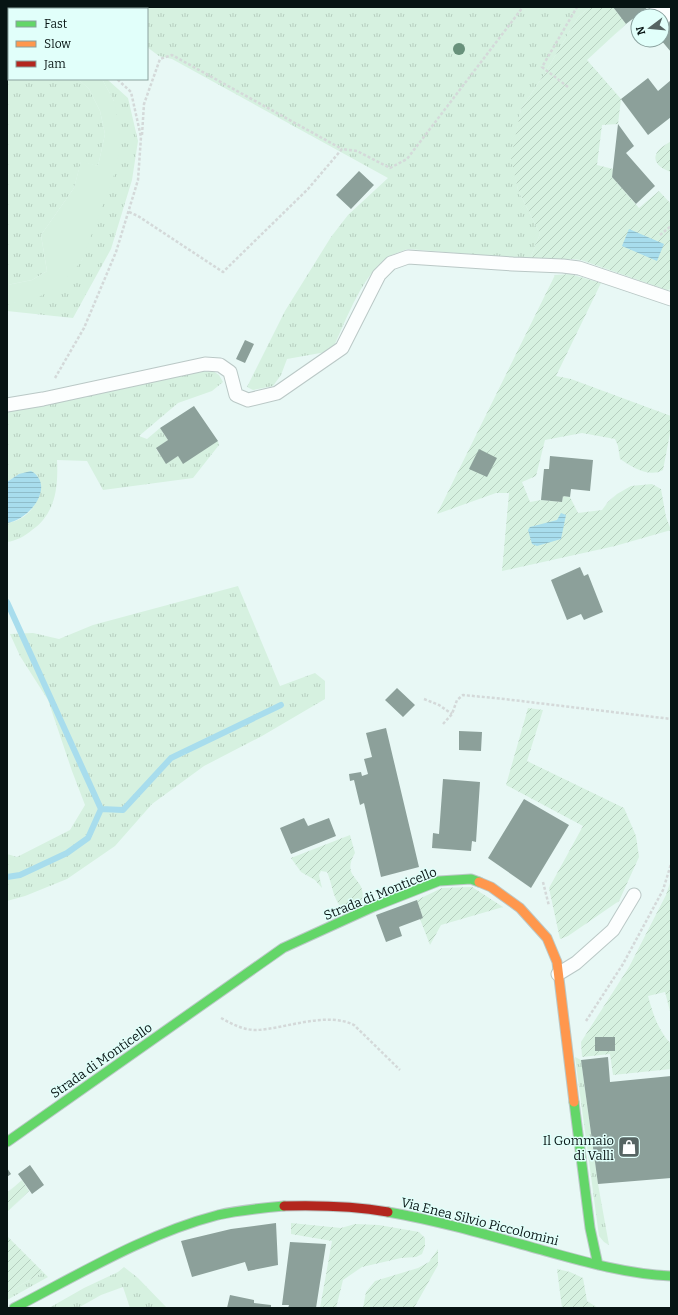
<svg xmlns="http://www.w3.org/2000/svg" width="678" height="1315" font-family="Bitter,serif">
<defs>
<pattern id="grass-tufts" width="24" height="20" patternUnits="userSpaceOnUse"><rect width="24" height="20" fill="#d6f1e0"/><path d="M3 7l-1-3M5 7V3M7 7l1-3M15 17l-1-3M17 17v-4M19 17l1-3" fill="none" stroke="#b6cebf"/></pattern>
<pattern id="garden-furrows" width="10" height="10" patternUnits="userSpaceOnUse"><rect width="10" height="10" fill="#d6f1e0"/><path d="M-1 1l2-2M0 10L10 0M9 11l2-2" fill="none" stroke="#b6cebf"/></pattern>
<pattern id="water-rules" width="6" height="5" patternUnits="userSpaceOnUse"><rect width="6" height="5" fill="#a8dded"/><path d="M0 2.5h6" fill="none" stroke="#8fbdca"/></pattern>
</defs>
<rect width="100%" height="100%" fill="#e8f8f5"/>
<path fill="url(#grass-tufts)" d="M82,7H590L578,17L545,73L521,109L512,158L518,190L540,234L530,259L408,249C402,251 395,253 390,256C364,271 347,318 334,346L326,352L287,359L281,375L273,386L253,390L247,387L285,311L331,237L348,215L388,178L172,59L159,56L147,47V9H85Z
M9,77V79H78L89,89L100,111L105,134L98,166L81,162L74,188L41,235L47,271L32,280L7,285V78Z
M102,79L108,80L128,98L138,141L132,180L111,249L73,318L7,311V303H14L82,260L114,101Z
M210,369L219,375L223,382L212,391L178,403L139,436L147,439L160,428L168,440L156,449L166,463L178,456L183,463L218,441L219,445L193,478L103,490L87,461L57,460C58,481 57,503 43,520C40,524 36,527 32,530C25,536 16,541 7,542V523C22,521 32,512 38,498L19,474L7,482V411L23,409Z
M238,586L280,686L315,673L325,681V699L262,736L204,766L152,804L115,846L67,879L25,896L7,901V854L17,857L70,830L85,805L72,771L48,700L20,656L10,634L33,633L59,639L93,625Z
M575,1057L581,1060L598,1184L609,1245L604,1242L599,1236Z
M124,1267L138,1278L167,1308H130L123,1287L101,1295L78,1308H49L84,1288L118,1272Z
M43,1272L48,1277L7,1300V1293Z"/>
<path fill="url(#garden-furrows)" d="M590,7H613L626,24L587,60L621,99L618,124L602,125L597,165L613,169L612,177L639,208L659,191L671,204V289L667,290L581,260L572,259H530L540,234L518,190L511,158L521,109L545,73L578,17Z
M671,141V172C662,169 650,162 658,151C661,147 667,144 671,141Z
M570,274L601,283L556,376L571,379L671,416V428L663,470C649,478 632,467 620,459L618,446L615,439L582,433L545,440L536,476L522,482L530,502L541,500L562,502L563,496L570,497L578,513L602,510L608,502L617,494L631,486L652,484L661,489L666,517L671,530L615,546L502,571L509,493H496L437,514L555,275Z
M528,708L543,710L527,761L624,808L636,836L639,857L619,901L568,936L560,939L549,888L583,826L506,785Z
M350,835L355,853C339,880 370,878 361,902L344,910C332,899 333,885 327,872L321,871L319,875L322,888L315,880L301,872L291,858Z
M671,880V1015L665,992L648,996C653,1014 658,1030 671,1044V1069L613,1075L610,1054L582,1057L581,1042L629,967L666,895Z
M472,887L503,907L441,925L430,945L420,919L423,918L417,900L442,888Z
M22,1180L29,1191L7,1212V1193Z
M291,1223L341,1228L355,1224L379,1225L419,1232L425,1238V1246L422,1254L416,1257L401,1258L362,1267L343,1280L336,1308H320L332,1241L291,1234Z
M7,1236L43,1272L7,1293Z
M438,1249V1265L414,1308H363L366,1292L375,1281L418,1268L429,1262Z
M557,1269L570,1272L583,1278L587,1301L598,1308H562Z"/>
<path fill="#d6f1e0" d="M78,79H102L114,101L121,140L115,172L82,260L71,274L57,287L37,298L14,303H7V285L32,280L47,271L41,235L74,188L81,161L98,166L105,134L100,111L89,89Z"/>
<path fill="url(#water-rules)" d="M629,229L664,244L657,261L622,246Z
M31,471C56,485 30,520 7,523V482L19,474Z
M561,513L566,515L561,539L537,546L532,544L528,530L530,527L557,520Z"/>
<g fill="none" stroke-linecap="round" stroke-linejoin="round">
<path stroke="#a8dded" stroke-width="6" d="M7,602L101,809L88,838L67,853L20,875L7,877
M101,809L123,810L171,758L281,705"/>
</g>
<path fill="#8ca09a" d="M613,7H648L626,24Z
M671,20V52L661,40H662V28Z
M648,78L658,91L671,80V117L648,135L621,99Z
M618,124L634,146L626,153L655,186L636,204L612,177Z
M359,171L374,185L351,209L336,195Z
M245,340L254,344L245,363L236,359Z
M194,406L218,441L183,464L178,456L166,464L156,448L168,440L160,428Z
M479,449L497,458L487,477L469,469Z
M550,456L593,460L590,491L571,489L570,497L563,496L562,502L541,500L544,469H549Z
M580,567L584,576L588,574L603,612L584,620L581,614L567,620L551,580Z
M397,688L415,705L403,717L385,700Z
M386,728L419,867L381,877L364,803L360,805L354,780L350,781L349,774L361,772L362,776L368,774L364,759L372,757L366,733Z
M459,731L482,732L481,751L459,750Z
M443,779L480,782L476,842L472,841L471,851L432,848L433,833L439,834Z
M524,799L569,825L531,888L488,858Z
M304,818L308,826L329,818L336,836L291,854L280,828Z
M417,900L423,918L399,927L402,936L386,942L376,915Z
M595,1037H615V1051H595Z
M608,1057L610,1082L671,1076V1178L598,1184L581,1060Z
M30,1165L44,1185L32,1194L18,1174Z
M7,1168L11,1174L7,1177Z
M276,1223L278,1265L248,1271L245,1262L192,1277L181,1241L231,1229Z
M290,1242L326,1244L316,1308H288L289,1305H282Z
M230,1295L254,1300V1303L271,1305V1308H227Z"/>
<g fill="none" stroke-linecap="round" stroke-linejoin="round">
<g stroke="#bac8c6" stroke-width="15">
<path id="lane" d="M7,405L43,399L205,364L220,365L230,372L236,395L248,400L277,393L342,348L379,275L391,263L408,257L513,264L563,266L579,268L671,299
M558,974L576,963L613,930L634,895"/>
</g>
<g stroke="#bac8c6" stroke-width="24">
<path id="street" d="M658,16L670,7"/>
</g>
<g stroke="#bac8c6" stroke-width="11">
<path id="fast" d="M574,1102L590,1228L598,1265
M7,1142L283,948L373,907L439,881L471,879L479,882
M388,1212C440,1221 491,1236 542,1250C585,1262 627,1274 671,1276
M14,1308C80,1274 145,1234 218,1215C240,1210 262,1208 284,1206"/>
</g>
<g stroke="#bac8c6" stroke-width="11">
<path id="slow" d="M479,882L491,887L520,908L547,938L557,962L574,1102"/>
</g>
<g stroke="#bac8c6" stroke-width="11">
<path id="jam" d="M284,1206C319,1205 354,1206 388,1212"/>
</g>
<path stroke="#d4d9d9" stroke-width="2.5" stroke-dasharray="3 2" stroke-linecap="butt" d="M568,87L542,67L577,7
M142,135L144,104L160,59L172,55L342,149
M129,212L138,216L223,272L308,189L342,149L357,151L390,168L407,159L523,7
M660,235L671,226
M55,378L84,328L116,252L138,180L141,137L131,92L117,79
M424,699L439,705L452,714
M443,724L452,714L457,700L463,695L504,699L671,719
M543,882L549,906
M221,1018C232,1024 243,1030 256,1030C285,1029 326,1011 354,1025L400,1070
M586,1021L623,964L663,890L671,864"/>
<use href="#lane" stroke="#fcfefe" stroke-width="13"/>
<use href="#street" stroke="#fcfefe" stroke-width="22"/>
<use href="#fast" stroke="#63d668" stroke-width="9"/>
<use href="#slow" stroke="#ff974d" stroke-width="9"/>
<use href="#jam" stroke="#b3261e" stroke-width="9"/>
</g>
<circle fill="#68917b" cx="459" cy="49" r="6"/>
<defs>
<g id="shop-square" transform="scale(1.15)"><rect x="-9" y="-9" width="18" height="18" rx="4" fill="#566462" stroke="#e1fffa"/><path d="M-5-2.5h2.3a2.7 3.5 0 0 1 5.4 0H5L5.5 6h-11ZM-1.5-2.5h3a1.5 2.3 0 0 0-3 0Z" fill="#fff"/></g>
</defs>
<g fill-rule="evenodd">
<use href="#shop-square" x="629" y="1147"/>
</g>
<g text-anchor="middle" stroke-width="3" stroke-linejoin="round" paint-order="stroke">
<g font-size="13" fill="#071413" stroke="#e1fffa">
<text transform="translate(380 893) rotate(-22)" y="5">Strada di Monticello</text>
<text transform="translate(101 1060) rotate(-35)" y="5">Strada di Monticello</text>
<text transform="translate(480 1221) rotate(14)" y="5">Via Enea Silvio Piccolomini</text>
</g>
<g font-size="13" fill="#071413" stroke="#e1fffa" text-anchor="end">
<text x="614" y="1145">Il Gommaio<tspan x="614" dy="15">di Valli</tspan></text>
</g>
</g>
<rect width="678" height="1315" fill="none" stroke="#071413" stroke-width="16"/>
<rect x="8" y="8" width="140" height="72" fill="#e1fffa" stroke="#8aa19e"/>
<rect x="16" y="21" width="20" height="6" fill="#63d668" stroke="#8aa19e"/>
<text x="44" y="28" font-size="12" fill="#071413">Fast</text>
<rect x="16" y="41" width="20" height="6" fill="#ff974d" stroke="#8aa19e"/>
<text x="44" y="48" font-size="12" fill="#071413">Slow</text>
<rect x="16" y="61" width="20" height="6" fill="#b3261e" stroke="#8aa19e"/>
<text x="44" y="68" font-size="12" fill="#071413">Jam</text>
<g transform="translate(650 28) rotate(254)"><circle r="19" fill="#e1fffa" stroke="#8aa19e"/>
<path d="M0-3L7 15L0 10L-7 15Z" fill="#566462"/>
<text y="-6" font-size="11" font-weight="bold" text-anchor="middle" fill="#071413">N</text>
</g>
</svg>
